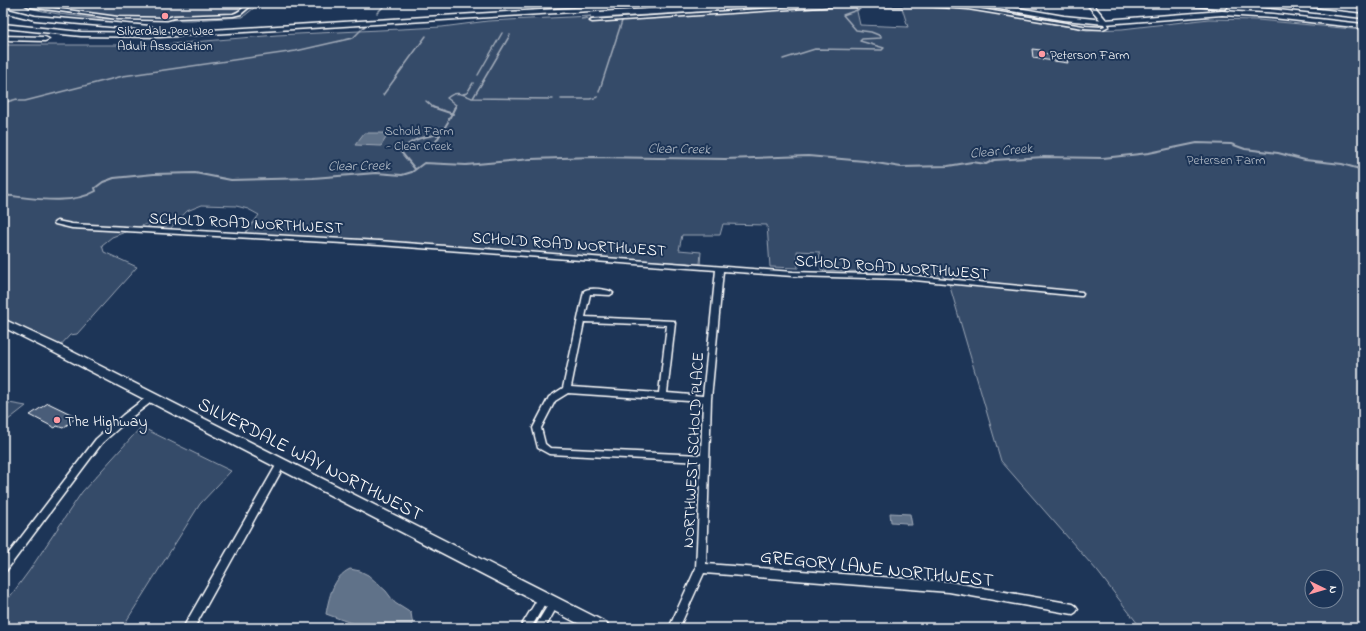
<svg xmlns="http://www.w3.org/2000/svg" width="1366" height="631" font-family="'Indie Flower',sans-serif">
<rect width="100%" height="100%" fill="#1d3557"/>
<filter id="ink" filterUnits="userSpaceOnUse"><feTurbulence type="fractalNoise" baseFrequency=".025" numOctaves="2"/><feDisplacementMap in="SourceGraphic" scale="8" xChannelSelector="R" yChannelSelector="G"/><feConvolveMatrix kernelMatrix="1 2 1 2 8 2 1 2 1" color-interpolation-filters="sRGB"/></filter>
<g filter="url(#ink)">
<path fill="#364b69" stroke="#9aa5b4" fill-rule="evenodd" d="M24,3H260L243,17L191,20L100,19L58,14L28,8L22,4Z
M848,3H950L956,4V6L1087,30L1122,29L1209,19L1258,20L1363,30V628H1141L1098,572L1001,461L948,280L941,275L821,270L819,252L797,251L798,268L770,267L767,225L723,224L720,235H682L679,250L701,252L700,264L491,250L490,247L488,252L243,236L259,215L248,209L236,206L202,205L187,211L168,231L145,230L152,222L112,237L102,245L104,252L137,267L77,334L70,335L57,349L3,323V45H158L277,35L442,27L488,21L591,16L581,19ZM856,7L902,8L908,27L860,25ZM1312,577H1336V601H1312Z
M9,403L26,406L3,424V407Z
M141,427L231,471L200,504L122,628H3V606L29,571L82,492Z"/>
<path fill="#617289" stroke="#a0aab8" d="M364,133H389L381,146L355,145Z
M890,513L910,514L912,525H907L906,523L891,522Z
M350,569L360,571L368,575L386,591L395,603L411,613L413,625L408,628H365L326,614C329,597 333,577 350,569Z"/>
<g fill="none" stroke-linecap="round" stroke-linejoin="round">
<path stroke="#a0aab8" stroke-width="1.5" d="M377,13L387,3
M783,59L815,49L882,50L884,48L860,41L862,39L881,38V36L871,32L856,30L843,15L860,9
M478,75L502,33
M599,92L622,21
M463,94L467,93L473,83
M383,95L426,36
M473,98L510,35
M561,99H590L598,97
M426,101L434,108
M3,103L17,99L18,101H25L123,76L296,51L353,38L365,26
M454,108L456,105L447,98C456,90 462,94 472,98L553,99"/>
<path stroke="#a0aab8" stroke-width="2" d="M432,107L453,114
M449,119L455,107
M435,143L448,122
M415,169L401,152C410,138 425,137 440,134
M3,195C32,198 70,206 96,191L95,188L103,182L114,178L154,174L195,173L231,180L313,178L376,173L402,175L412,172L424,163L466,165L531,159L593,157L725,159L808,156L864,161L901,167L948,166L972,162L986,164L994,160L1044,157L1103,158L1149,153L1197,143L1231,144L1245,149L1278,153L1305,160L1342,164L1363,170"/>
</g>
<path fill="#4a5d79" stroke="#fff" d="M1032,49L1041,50V53L1066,56L1068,63L1033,58Z
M48,403L77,417L63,428L57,426L55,428L30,415Z"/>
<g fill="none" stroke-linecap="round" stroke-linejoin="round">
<g stroke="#fff" stroke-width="3">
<path id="minor" d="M26,3H31L30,4L31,5L118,17L167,18L174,16L233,14C241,12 246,3 254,3L241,14L233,16L174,18L167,20L118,19L30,7L26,5Z
M915,3L968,7L1083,26L1102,27L1105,26L1103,22L1105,21H1106L1109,26L1103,29L1083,28L968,9L912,5L836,6L592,22L590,21L592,20L836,4Z
M57,221L72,224L379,241L793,272L904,275L1082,292L1083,294L1082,296H1080L904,279L793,276L723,271L711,399L706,564L949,582L1073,604L1076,606L1078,609L1076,612L1073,614L949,592L704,573L679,628H669L696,568L701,462L549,454L538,448L533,428L549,397L563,388L584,291C588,287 609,289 613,293L610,295L590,294L585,317L674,321L675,323L667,393L703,396L716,270L379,245L72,228L55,224L54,223L55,222ZM584,322L667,325L659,393L571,387ZM568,393L703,402L701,455L550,448L545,444L541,428L555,401Z
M151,395L154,396L155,398L154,400L129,419L102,443L6,571L3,572V561L96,439L123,415L148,396Z
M281,460L284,462L285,464L284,466L194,628H183L278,462Z
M543,593L546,595L548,598L531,628H520L540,595Z
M554,598L557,600L559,603L545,628H534L551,600Z"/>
</g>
<g stroke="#fff" stroke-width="3">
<path id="secondary" d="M1086,3H1092L1107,21V23H1103Z
M3,319L61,346L607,623L609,628H587L53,352L3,327Z"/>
</g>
<g stroke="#fff" stroke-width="3">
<path id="motorway" d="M658,3H693L690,5L160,37L81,36L3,28V24L81,32L160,33Z
M974,3H989L1064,16L1105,20L1222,11L1273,14L1363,24V28L1273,18L1222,15L1105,24L1064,20L977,5Z
M1184,3C1195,3 1219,1 1227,7L1224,9L1187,5Z
M1245,3H1266L1363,14V18L1248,5Z
M3,8L35,16L150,26L154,28L150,30L35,20L3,12Z
M3,36L45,37L49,39L45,41L3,40Z"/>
</g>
<use href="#minor" fill="#1d3557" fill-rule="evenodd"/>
<use href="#secondary" fill="#1d3557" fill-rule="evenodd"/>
<use href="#motorway" fill="#1d3557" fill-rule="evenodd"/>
</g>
</g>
<g fill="#ff9aa2" stroke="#1d3557" stroke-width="1.5">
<circle cx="165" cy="16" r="4"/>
<circle cx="1042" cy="54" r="4"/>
<circle cx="57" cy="420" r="4"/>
</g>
<g text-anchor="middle" stroke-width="4" stroke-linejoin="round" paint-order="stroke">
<g font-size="13" fill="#fff" stroke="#1d3557">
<text x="165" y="35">Silverdale Pee Wee<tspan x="165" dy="15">Adult Association</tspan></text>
<text x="1050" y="59" text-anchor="start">Peterson Farm</text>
</g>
<g font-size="13" fill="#b9c0ca" stroke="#1d3557">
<text x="419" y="135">Schold Farm<tspan x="419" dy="15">- Clear Creek</tspan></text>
<text x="1226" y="164">Petersen Farm</text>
</g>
<g font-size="14" font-style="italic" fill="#b8c0ca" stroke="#1d3557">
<text transform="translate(679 148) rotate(1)" y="5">Clear Creek</text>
<text transform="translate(1001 150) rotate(-5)" y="5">Clear Creek</text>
<text transform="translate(359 165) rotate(-1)" y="5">Clear Creek</text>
</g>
<g font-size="16" fill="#fff" stroke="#1d3557">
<text transform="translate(246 222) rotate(3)" y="6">SCHOLD ROAD NORTHWEST</text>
<text transform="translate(569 243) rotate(4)" y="6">SCHOLD ROAD NORTHWEST</text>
<text transform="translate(892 266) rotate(4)" y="6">SCHOLD ROAD NORTHWEST</text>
<text transform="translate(692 450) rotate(-87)" y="6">NORTHWEST SCHOLD PLACE</text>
</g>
<g font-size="16" fill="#fff" stroke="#1d3557" text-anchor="start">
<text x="65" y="426">The Highway</text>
</g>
<g font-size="19" fill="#fff" stroke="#1d3557">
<text transform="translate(311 458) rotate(27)" y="7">SILVERDALE WAY NORTHWEST</text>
<text transform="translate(877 567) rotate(6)" y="7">GREGORY LANE NORTHWEST</text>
</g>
</g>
<rect width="1366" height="631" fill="none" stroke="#1d3557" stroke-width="16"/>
<rect x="8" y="8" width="1350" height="615" fill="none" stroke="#fff" stroke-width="1.5" filter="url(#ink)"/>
<g transform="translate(1324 589) rotate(95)"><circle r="19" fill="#1d3557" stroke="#77869a"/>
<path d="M0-3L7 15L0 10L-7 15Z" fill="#ff9aa2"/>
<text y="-6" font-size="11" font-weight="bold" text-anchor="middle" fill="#ffffff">N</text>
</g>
</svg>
